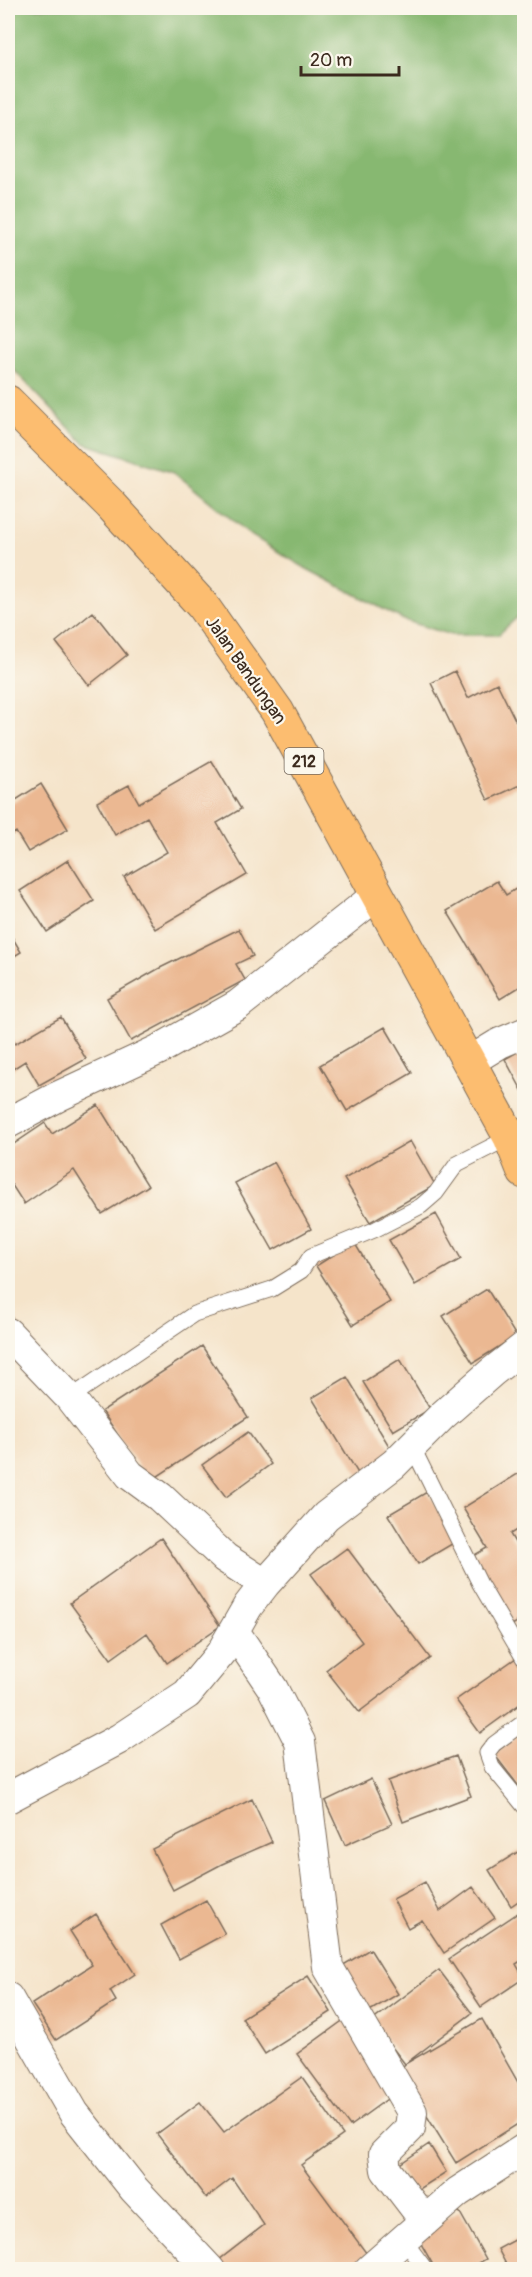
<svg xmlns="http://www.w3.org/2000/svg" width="532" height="2277" font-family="Pangolin,sans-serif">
<rect width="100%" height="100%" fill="#fbf7ec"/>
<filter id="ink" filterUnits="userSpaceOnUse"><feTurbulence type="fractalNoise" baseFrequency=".0167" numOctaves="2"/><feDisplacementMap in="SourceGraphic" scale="12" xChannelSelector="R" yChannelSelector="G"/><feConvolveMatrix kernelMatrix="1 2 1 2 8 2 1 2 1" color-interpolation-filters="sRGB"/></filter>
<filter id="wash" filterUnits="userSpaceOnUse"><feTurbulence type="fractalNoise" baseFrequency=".008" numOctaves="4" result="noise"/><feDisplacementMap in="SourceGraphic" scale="24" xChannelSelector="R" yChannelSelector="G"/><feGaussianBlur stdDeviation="1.35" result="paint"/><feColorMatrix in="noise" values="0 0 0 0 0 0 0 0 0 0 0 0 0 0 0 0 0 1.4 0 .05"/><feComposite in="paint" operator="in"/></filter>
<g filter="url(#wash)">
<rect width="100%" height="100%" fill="#f5e4ca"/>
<path fill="#87b871" stroke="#617148" stroke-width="1.5" d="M8,8H524V611L498,635H451L404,620L307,569L252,536L174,472L84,443L14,370L8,361Z"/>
<g id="blocks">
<path fill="#ebb892" d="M93,612L127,655L89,685L56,642Z
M455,671L468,698L497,683L524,738V783L488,800L431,683Z
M212,761L241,809L217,823L247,875L155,929L124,877L167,852L147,817L115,835L97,802L129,785L139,803Z
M41,784L68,829L28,852L16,832L8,837V805Z
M68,860L94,901L47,932L20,891Z
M497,881L506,895L524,884V984L500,999L447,911Z
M239,929L253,956L236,964L245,980L131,1041L107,998L158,969Z
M8,930L21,952L8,960Z
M61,1017L86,1059L39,1085L25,1061L8,1072V1030L15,1044Z
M385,1027L412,1073L347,1111L320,1065Z
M524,1048V1094L505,1059Z
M98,1105L148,1186L102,1214L74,1170L24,1204L8,1179V1148L45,1123L52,1134Z
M410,1141L435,1185L370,1222L344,1179Z
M274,1162L311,1229L273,1250L235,1183Z
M436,1214L461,1259L415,1285L389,1240Z
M354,1242L390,1302L353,1325L316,1266Z
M487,1289L516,1336L473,1363L443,1316Z
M202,1346L248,1417L149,1482L102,1411Z
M400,1359L430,1409L393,1431L363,1382Z
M347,1377L394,1454L359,1475L312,1398Z
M248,1432L271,1464L226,1497L202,1465Z
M524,1470V1529L523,1526L510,1534L524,1558V1618L512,1625L471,1557L487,1548L463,1508Z
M427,1492L457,1541L418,1564L388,1515Z
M161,1538L220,1626L167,1663L147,1633L111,1659L70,1603Z
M347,1548L430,1658L359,1712L326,1670L362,1642L311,1574Z
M516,1658L524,1670V1701L480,1733L456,1700Z
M524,1731V1793L494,1754Z
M456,1756L471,1796L403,1822L388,1781Z
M371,1779L392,1824L345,1845L325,1801Z
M252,1799L272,1842L222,1864L173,1890L152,1849Z
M524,1848V1897L511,1906L489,1870Z
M425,1882L440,1911L473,1887L495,1918L444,1953L422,1920L408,1928L393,1899Z
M206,1900L225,1934L179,1959L161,1925Z
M524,1909V1959L516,1964L524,1978L481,2007L449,1959Z
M96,1914L135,1974L110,1991L116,2001L56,2040L32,2004L92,1965L70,1931Z
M370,1949L398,1994L363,2015L335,1970Z
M439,1970L472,2013L405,2064L372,2021Z
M308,1976L331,2012L265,2054L242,2018Z
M345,2019L394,2094L350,2126L297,2054Z
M482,2019L524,2093V2120L456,2163L399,2071L405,2064Z
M8,2031L15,2041L8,2047Z
M302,2077L343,2135L301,2165L367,2254L347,2270H226L219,2260L264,2225L232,2178L206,2198L157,2134L200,2102L224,2132Z
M429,2144L446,2172L415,2192L397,2166Z
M459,2211L486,2259L467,2270H436L416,2235Z
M524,2235V2270H509L498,2249Z
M402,2263L408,2270H395Z"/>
</g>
</g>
<g filter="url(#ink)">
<use href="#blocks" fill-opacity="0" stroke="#7c6b5a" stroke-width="1.5"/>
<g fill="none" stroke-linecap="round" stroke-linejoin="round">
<g stroke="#7c6b5a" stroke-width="17">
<path id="service" d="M70,1398L194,1314L272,1289L301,1271L311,1256L374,1230L421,1206L436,1193L457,1164L510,1137
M412,1446L480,1584L524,1659
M524,1722L494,1744L487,1753L492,1767L524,1806
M403,2239L426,2270"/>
</g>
<g stroke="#7c6b5a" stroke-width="32">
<path id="minor" d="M469,1062L500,1043L524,1033
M8,1123L59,1096L158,1050L238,1005L377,895
M8,1333L70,1398L130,1475L160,1497L225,1558L265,1584
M234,1631L273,1689L300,1742L328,1967L412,2112L410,2128L384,2154L386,2170L425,2221
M8,1798L119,1739L187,1694L221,1653L248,1606L265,1584L326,1516L394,1464L443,1415L492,1372L524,1347
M8,1998L74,2113L134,2189L210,2270
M369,2270L458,2192L524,2149"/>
</g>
<g stroke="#7c6b5a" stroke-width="35">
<path id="primary" d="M8,402L111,505L202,605L277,711L510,1137L524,1172"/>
</g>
<use href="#service" stroke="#fff" stroke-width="15"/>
<use href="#minor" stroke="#fff" stroke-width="30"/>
<use href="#primary" stroke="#fcbd6f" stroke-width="33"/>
</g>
</g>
<g text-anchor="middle" stroke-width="4.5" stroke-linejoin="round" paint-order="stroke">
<rect fill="#fbf7ec" stroke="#75685c" stroke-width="1.5" x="284.5" y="748" width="39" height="26" rx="4.5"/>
<g font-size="16" font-weight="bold" fill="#3b2a1e">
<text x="304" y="767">212</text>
</g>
<g font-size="18" fill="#3b2a1e" stroke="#fbf7ec">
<text transform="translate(246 670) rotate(55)" y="6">Jalan Bandungan</text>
</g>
</g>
<rect width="532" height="2277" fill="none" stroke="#fbf7ec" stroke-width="30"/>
<path d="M301 66v9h98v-9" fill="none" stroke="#3b2a1e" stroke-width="3"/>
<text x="310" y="66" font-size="18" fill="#3b2a1e" stroke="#fbf7ec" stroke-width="4.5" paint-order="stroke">20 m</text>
</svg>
